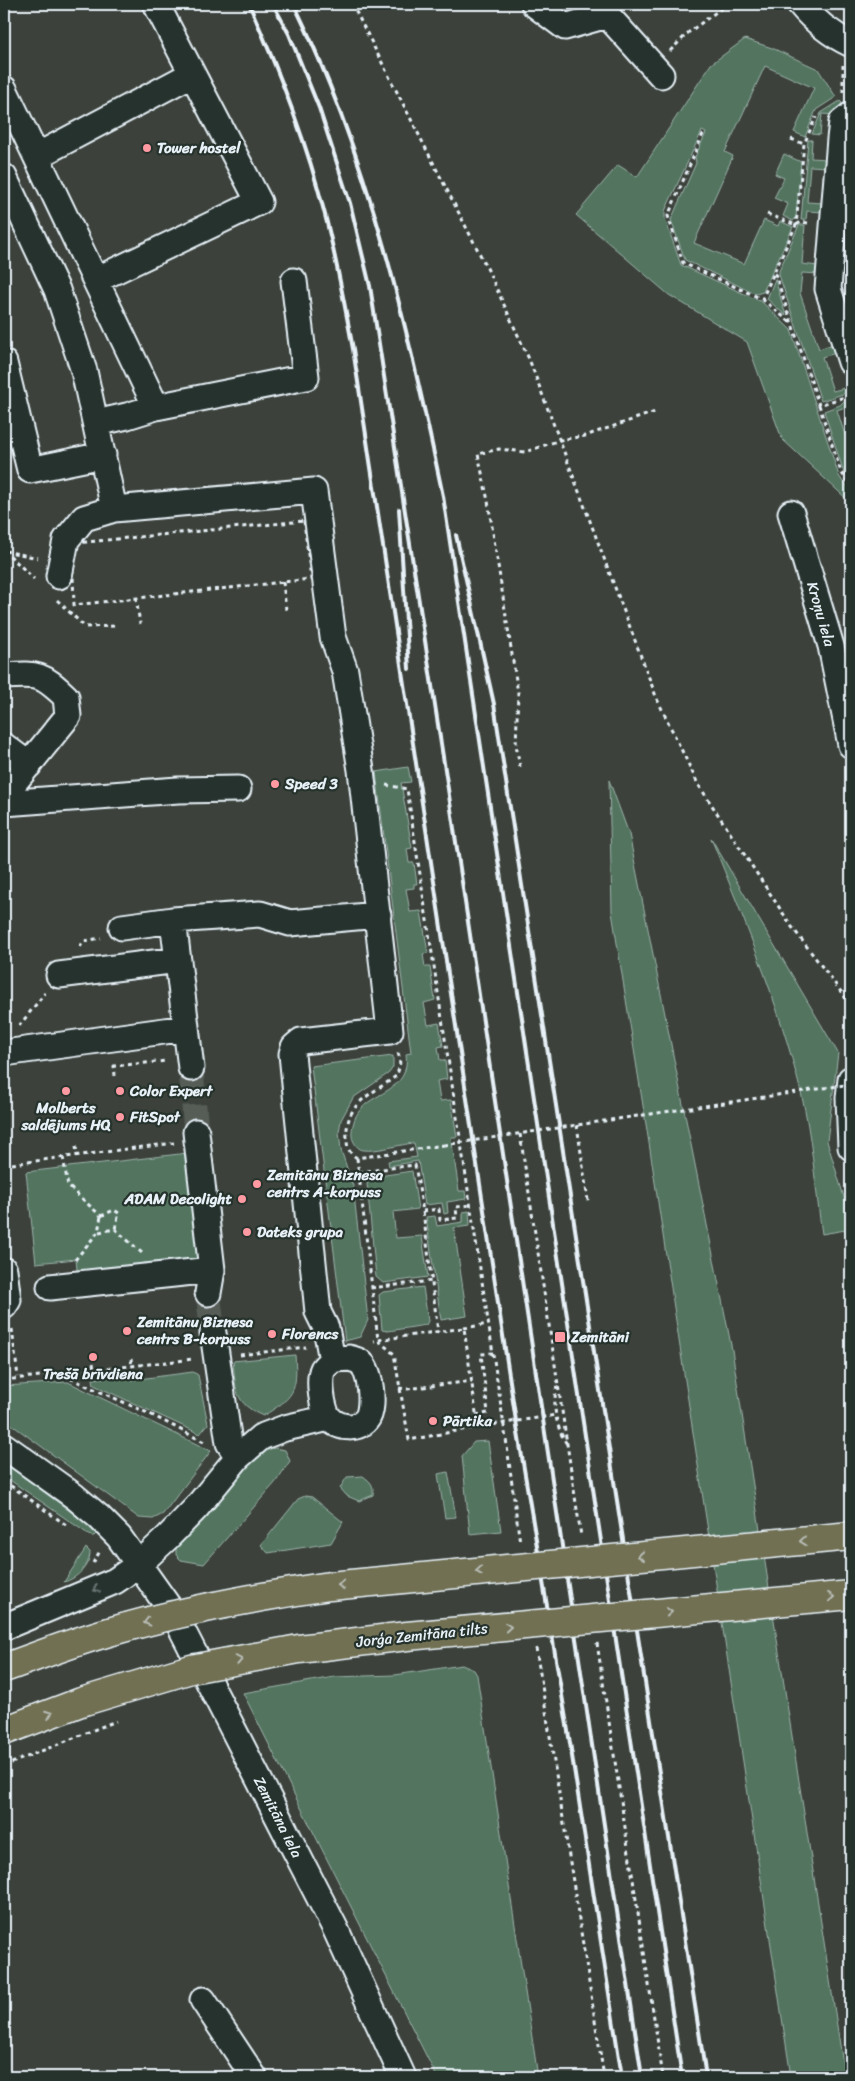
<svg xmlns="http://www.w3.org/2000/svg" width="855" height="2081" font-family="Sriracha,sans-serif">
<rect width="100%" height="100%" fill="#3c423b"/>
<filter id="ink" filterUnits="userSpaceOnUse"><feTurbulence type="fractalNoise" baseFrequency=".02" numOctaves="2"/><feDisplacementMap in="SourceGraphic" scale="10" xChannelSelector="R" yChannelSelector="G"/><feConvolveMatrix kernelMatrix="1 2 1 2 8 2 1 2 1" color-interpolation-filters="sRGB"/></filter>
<g filter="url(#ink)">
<path fill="#52745f" stroke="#9db2ac" d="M745,39L772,48L818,69L836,97L816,110L805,137L794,132L814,88L765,66L725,152L733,156L694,243L744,264L764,220L778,226L780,221L793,227L763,292L756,294L685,260L671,220L696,163L695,157L706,133L702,131L665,211V219L681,265L762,302L791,330L839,476L843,482L851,489V503L782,439L747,342L669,295L576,215L618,165L637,177L711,64Z
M840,101L842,103L834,115L822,114L820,135L812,134L821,113Z
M808,140H812L811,158L827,159L826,167L810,166L807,202L823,203V212L807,211L806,220H801Z
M784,154L801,162L796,218L793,221L783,216L788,204L774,198L784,178L775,174Z
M799,225H805L802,264L818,266V274L802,273L800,293L819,349L833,344L836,353L822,357L833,391L848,387L849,392L821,401L779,275V271Z
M775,279L786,316L767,299Z
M851,398V405L837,410L845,435L851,433V442L848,443L851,454V483L844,473L824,411L840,405L846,399Z
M408,767L411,782L401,783L412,848L407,849L409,863H414L417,884H414V888L406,889L410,912L421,911L428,953L423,954L425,967H430L435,1000L424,1003L428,1025L439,1023L443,1046L438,1047L440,1060H445L447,1079L437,1081L440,1101L451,1100L457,1137H451L459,1191H465L466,1199L447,1202L448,1213L444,1214L442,1203L425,1205L418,1161L389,1166L388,1161L417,1157L414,1143C402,1144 375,1152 364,1150C359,1150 355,1145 353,1140C351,1136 352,1129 353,1125C359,1097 389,1097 402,1077C406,1070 407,1062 406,1054L411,1053L376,772Z
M609,780L629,834L732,1350L845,2077H791L649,1143L612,912Z
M711,838L838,1053L827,1141L851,1220V1229L822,1234C816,1193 813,1150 805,1110C785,1019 746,924 711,838Z
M393,1056V1067L389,1073L353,1098L341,1120L339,1132L341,1150L353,1186L368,1320L360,1337L345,1341L311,1066Z
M188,1153L201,1265L78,1280L76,1259L36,1263L26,1172Z
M412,1171L418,1209L393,1212L396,1238L422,1236L428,1277L383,1283L376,1277L367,1184L368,1180L372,1177Z
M469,1211L470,1226L454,1228L467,1316L441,1320L426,1217L435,1216L437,1226L463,1222V1212Z
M423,1287L428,1321L426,1325L388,1331L382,1330L379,1295L383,1292Z
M295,1355C298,1392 294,1397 263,1416C234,1403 236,1390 233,1361Z
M193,1372L198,1375L208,1424L200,1434L94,1385L93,1379L129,1375L131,1380Z
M68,1382L211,1451L163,1514L153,1519L139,1518L4,1419V1386Z
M488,1441L501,1531L470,1534L462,1456L474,1442Z
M275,1448L285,1450L290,1461L275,1483L204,1564L181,1560L176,1555V1548L184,1537L253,1459L265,1450Z
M4,1463L85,1522L96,1534L94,1536H91L4,1476Z
M448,1472L456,1517L445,1518L438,1474Z
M363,1476C371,1482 374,1485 373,1495L359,1501L347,1496L340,1488L347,1477Z
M305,1496L312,1497L343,1522L331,1543L268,1553L261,1545L298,1499Z
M86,1548L90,1552C90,1566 76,1579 64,1582Z
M462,1665L474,1670L477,1675L538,2077H437L243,1693L334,1677L395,1675Z"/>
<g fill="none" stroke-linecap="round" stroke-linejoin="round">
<path stroke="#565c57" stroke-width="25" stroke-dasharray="25 12" stroke-linecap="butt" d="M191,1068L196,1132
M208,1293L213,1333"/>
<g stroke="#e8f1f8" stroke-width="29">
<path id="minor" d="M534,4L565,27L607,15L661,75
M800,4C815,22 830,34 851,44
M4,89L156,407
M851,115L842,122L840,139L828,289L851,362
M37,156L192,74
M4,177L57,290L84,371L114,509
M96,280L259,202L156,4
M4,363L30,470L103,455
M96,423L127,416L156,407L306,377L294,281
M791,513L831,646L851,745
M59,576L66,540L84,518L114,509L314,491L333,637L345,671L361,770L390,1031L301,1041L294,1047L292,1054L318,1312L326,1328L332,1360
M4,676C38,674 41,673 66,697L68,716L4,795
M4,746L29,765
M4,803L178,790L238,789
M173,920L191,1068
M122,927L173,920L260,914L290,923L378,915
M59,975L178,960
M4,1053L186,1028
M851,1079L849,1098L851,1147
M196,1132L212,1270L208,1293
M4,1270L8,1300L4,1306
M50,1287L212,1270
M213,1333L229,1443L238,1457
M349,1358C352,1359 357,1360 360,1362C371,1370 374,1405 368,1417C360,1431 339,1429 329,1418C322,1410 318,1379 323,1369C324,1367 329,1363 331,1361C335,1358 344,1359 349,1358Z
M4,1446L74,1496L99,1517L119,1537L175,1616L335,1928L403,2077
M4,1627L115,1581L138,1565L168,1537L196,1508L238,1457L261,1437L285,1428L329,1418
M203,2000L254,2077"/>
</g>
<path stroke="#e8f1f8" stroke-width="3" stroke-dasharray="4 4" stroke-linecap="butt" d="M352,4L487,268L529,359L657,699L698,784L792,927L851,1005
M670,51L689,32L727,4
M843,92V65
M703,134L668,216L683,263L762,299L796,225L804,144L816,117
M791,139L804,144
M767,214L796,225L801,222L808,223
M775,273L819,405L851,395
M762,299L791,323
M819,405L841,472L851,486
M304,521L311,579L74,605L72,546L76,543Z
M4,550L34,579
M5,551L38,558
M283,582L286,610
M136,598L140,624
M57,600L85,627L118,626
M520,767L516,745L518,693L488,501L478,454L499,449L525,452L560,440L585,436L658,411
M386,785L407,789L506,1439L520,1543
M80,947L84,941L101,938
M19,1026L45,993
M398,1053C401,1061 400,1068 396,1076C372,1095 344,1102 347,1139C347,1148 349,1153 357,1158L444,1145
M115,1076L114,1066L167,1061
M577,1125L588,1201
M520,1134L581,1536
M76,1146L77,1155
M63,1157L68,1186L101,1216
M357,1158L378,1340L394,1354L409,1440L478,1427L464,1328L378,1340L374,1341
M4,1165L174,1143
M359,1172L415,1165L423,1211L438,1332
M423,1211L439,1209L440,1220L457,1218L456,1207L471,1205
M101,1216L114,1210L119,1213L115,1229
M115,1229L142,1253
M99,1232L115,1229
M75,1260L98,1232L101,1216
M371,1288L432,1281
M464,1328L489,1324
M12,1329L18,1377
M240,1355L306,1347
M131,1359L132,1366
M93,1363L94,1370
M63,1375L152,1415L204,1442
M4,1380L194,1359
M557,1386C552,1404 556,1429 567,1444
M399,1388L407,1389L472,1381
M476,1415L488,1413L481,1354L493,1353
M478,1427L557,1415
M4,1481L69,1527
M93,1563L100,1551
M597,1643L663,2077
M536,1648L604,2077
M4,1766L116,1721"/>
<use href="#minor" stroke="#26332d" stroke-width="25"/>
<path stroke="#e8f1f8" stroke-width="4" d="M249,4C279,71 306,140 324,211C336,256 344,302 353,349L516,1421L570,1743L622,2077
M273,4L289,34L319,108L350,203L370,286L448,789L642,2077
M294,4C369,158 408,329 443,496L682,2077
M399,509L409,669
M456,535L494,704L706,2077"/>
<g stroke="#e8f1f8" stroke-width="31" stroke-linecap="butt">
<path id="major-bridge" d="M4,1668C38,1656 73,1642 109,1632C181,1611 255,1597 330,1586L851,1536
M4,1731L81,1702L191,1669L299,1649L407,1636L851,1595"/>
</g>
<path stroke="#e8f1f8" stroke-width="3" stroke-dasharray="4 4" stroke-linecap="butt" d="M444,1145L851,1084"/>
<use href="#major-bridge" stroke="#716f52" stroke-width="28"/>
</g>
<defs><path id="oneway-chevron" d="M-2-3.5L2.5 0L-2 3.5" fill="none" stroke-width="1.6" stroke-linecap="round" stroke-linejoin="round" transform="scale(1.25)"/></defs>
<g stroke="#b8bdb6">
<use href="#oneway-chevron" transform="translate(803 1541) rotate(174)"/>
<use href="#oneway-chevron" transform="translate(641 1556) rotate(175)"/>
<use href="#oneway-chevron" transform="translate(479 1571) rotate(174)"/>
<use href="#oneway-chevron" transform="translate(341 1585) rotate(175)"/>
<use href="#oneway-chevron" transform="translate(831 1597) rotate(-5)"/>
<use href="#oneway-chevron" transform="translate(669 1612) rotate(-5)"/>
<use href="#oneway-chevron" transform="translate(147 1622) rotate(166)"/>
<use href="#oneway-chevron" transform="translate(508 1627) rotate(-5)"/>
<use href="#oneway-chevron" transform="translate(239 1660) rotate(-11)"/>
<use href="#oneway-chevron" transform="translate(49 1714) rotate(-21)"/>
</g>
<use stroke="#6a7674" href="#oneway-chevron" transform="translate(96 1589) rotate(157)"/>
</g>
<g fill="#ff9aa2" stroke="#26332d" stroke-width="2">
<circle cx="147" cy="148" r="5"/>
<circle cx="275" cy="784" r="5"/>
<circle cx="66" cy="1091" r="5"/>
<circle cx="120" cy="1091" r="5"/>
<circle cx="120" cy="1117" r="5"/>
<circle cx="257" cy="1184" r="5"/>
<circle cx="242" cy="1199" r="5"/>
<circle cx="247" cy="1232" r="5"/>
<circle cx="127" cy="1331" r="5"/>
<circle cx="272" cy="1334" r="5"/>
<rect x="554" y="1331" width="12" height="12" rx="2.5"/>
<circle cx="93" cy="1357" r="5"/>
<circle cx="433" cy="1421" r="5"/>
</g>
<g text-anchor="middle" stroke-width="4.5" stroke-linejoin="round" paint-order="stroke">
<g font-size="15" font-weight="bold" fill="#e8f1f8" stroke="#26332d" text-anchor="start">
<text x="157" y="153">Tower hostel</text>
<text x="285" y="789">Speed 3</text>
<text x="130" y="1096">Color Expert</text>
<text x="66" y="1113" text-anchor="middle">Molberts<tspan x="66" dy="17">saldējums HQ</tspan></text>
<text x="130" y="1122">FitSpot</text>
<text x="267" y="1180">Zemitānu Biznesa<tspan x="267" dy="17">centrs A-korpuss</tspan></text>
<text x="232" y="1204" text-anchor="end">ADAM Decolight</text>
<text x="257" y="1237">Dateks grupa</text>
<text x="137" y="1327">Zemitānu Biznesa<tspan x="137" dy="17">centrs B-korpuss</tspan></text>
<text x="282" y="1339">Florencs</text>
<text x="571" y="1342">Zemitāni</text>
<text x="93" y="1379" text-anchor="middle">Trešā brīvdiena</text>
<text x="443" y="1426">Pārtika</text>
</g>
<g font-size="15" fill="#e8f1f8" stroke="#26332d">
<text transform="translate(821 614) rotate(74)" y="5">Kroņu iela</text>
<text transform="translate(422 1635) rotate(-6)" y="5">Jorģa Zemitāna tilts</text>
<text transform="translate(278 1817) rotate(63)" y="5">Zemitāna iela</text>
</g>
</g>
<rect width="855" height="2081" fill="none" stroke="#26332d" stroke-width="20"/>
<rect x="10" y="10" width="835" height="2061" fill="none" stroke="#e8f1f8" stroke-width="2" filter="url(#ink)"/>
</svg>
